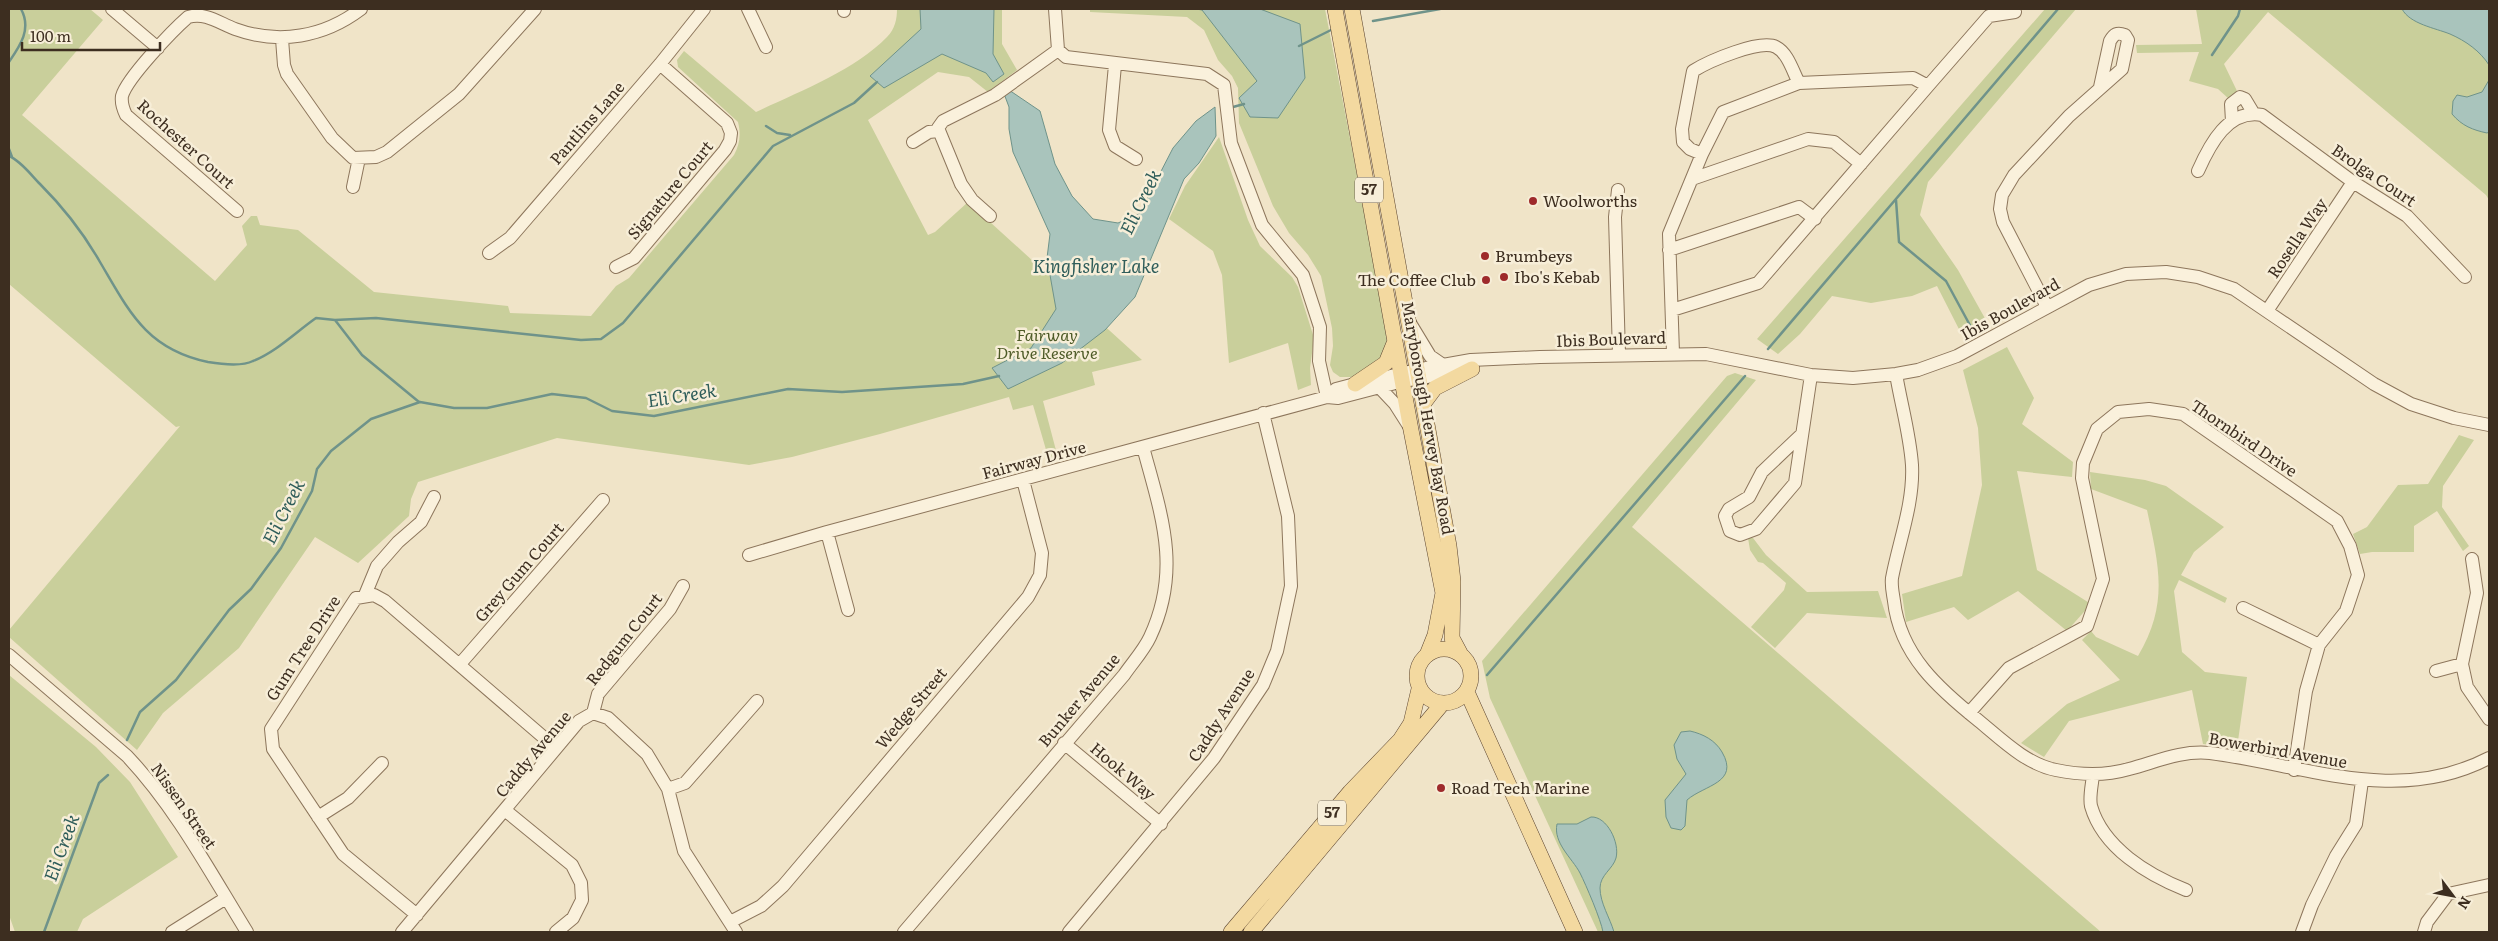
<svg xmlns="http://www.w3.org/2000/svg" width="2498" height="941" font-family="Literata,serif">
<rect width="100%" height="100%" fill="#f0e4c8"/>
<path fill="#c9cf9b" d="M9,9H90L103,20L22,115L215,281L247,245L242,226L251,216H257L260,225L298,230L374,292L508,306L510,313L591,316L616,286L629,278L734,155C740,144 741,134 738,122L678,67L677,60L684,51L756,112C798,92 854,71 887,37C895,29 897,19 897,9H1002V44L1017,70L988,92L969,77L938,72L868,120L928,235L935,232L968,202L1142,360L1092,372L1095,385L1043,401L1058,458L1049,460L1033,405L1013,410L1009,397L880,434L792,457L749,465L557,438L418,482L411,499L409,516L358,563L315,537L239,648L163,713L137,750L9,637V630L180,426L176,427L9,284Z
M1090,9H1325L1388,335V346L1379,363L1357,377H1340L1333,372L1330,365L1333,346L1332,328L1321,276L1308,255L1289,233L1273,206L1239,123L1238,88L1232,76L1218,60L1204,30L1187,17L1090,12Z
M2045,9H2076L1928,182L1920,215L1958,270L1987,322L1963,337L1937,286L1912,296L1871,303L1832,296L1800,334L1778,354L1757,339Z
M2196,9H2489V200L2486,195L2268,12L2224,64L2237,91L2229,99L2218,89L2189,81L2199,52L2137,53L2136,45L2202,44Z
M1219,137L1248,220L1260,246L1292,277L1298,287L1314,338L1310,368L1311,385L1298,390L1288,343L1229,363L1222,275L1213,251L1169,219L1185,186Z
M2007,347L2034,398L2022,424L2073,462L2072,477L2017,471L2037,570L2091,604L2067,631L2018,591L1968,620L1954,607L1906,622L1902,594L1962,576L1982,485L1978,428L1963,370Z
M1735,373L1756,380L1632,527L2101,932H1598L1490,698L1482,661L1727,376Z
M2459,435L2474,440L2443,486L2442,507L2469,546L2463,551L2437,511L2414,526V552H2372L2360,554L2353,534L2367,527L2398,485L2428,484Z
M2090,472L2145,480L2166,486L2224,527L2194,552L2181,575L2227,598L2225,603L2179,580L2174,591L2182,652L2205,672L2247,677L2237,748L2203,744L2192,690L2069,721L2044,757L2021,743L2067,704L2120,680L2082,640L2091,631L2096,637L2138,656C2169,604 2159,566 2147,510L2091,489Z
M1748,538H1753L1766,555L1807,592L1878,591L1887,618L1807,613L1775,648L1751,627L1784,590L1786,583L1763,563L1758,562L1750,550Z
M9,675L96,747L130,782L178,857L83,919L77,932H15L9,915Z"/>
<path fill="#a9c4bc" stroke="#6f938a" d="M920,9H994L993,54L1004,74L993,82L986,73L942,54L884,88L870,76L921,29Z
M1196,9H1260L1300,24L1305,78L1278,118L1250,117L1239,98L1257,81L1202,10Z
M2402,9H2489V65C2480,51 2466,41 2450,34C2435,28 2410,24 2402,9Z
M2489,80V132L2487,133C2473,130 2462,126 2452,114L2453,101L2457,95L2467,97L2482,92Z
M1006,88L1040,111L1055,164L1072,196L1093,219L1118,223L1139,214L1173,148L1196,121L1215,107L1216,136L1199,163L1184,179L1135,297L1105,330L1062,363L1008,389L992,368L1031,348L1056,309L1047,258L1050,234L1013,152L1009,129V107L1003,91Z
M1690,731C1703,734 1715,740 1722,752C1740,783 1704,785 1687,800L1685,826L1681,830L1671,828L1666,817L1665,800L1686,774L1677,759L1674,745L1681,732Z
M1591,817C1607,816 1620,843 1616,858C1613,869 1600,875 1600,888C1600,903 1610,918 1614,932H1603C1601,920 1586,885 1580,873C1572,858 1553,843 1557,824H1577Z"/>
<g fill="none" stroke-linecap="round" stroke-linejoin="round">
<path stroke="#6f938a" stroke-width="2.5" d="M1373,21L1440,9
M1299,46L1333,29
M2212,55L2238,16L2240,9
M9,62C20,46 32,29 21,9
M1233,107L1244,104
M766,126L777,133L790,135
M9,149L12,157
M9,156C21,161 31,175 40,184C63,207 84,234 100,262C129,311 146,349 208,362C220,364 241,367 253,361C276,352 296,332 316,318L335,320L362,355L419,402
M1896,200L1899,242L1946,281L1972,329
M335,320L376,318L581,340L601,339L623,323L773,146L854,103L877,82
M1768,349L2058,9
M1487,675L1745,376
M127,740L140,712L176,680L229,610L251,589L281,548L312,491L317,469L331,451L371,419L420,402L454,408H487L552,394L586,398L612,411L654,416L788,389L842,392L963,384L999,376
M44,932L99,783L108,775"/>
<g stroke="#8d765c" stroke-width="14">
<path id="minor" d="M112,9L158,48
M748,9L766,47
M1055,9L1058,50L1066,57L1207,74L1224,85L1231,143L1262,225L1303,275L1320,327L1319,361L1327,397
M844,11V9
M282,39L284,65L287,74L332,138L353,158L376,157L387,152L459,94L535,9
M1115,65L1109,130L1115,146L1136,159
M1928,86L1989,16L2015,12
M2232,121L2231,104L2240,97L2245,99L2254,114
M913,142L929,132L938,131
M1702,154L1690,149L1683,142L1682,129L1693,71C1709,61 1760,39 1776,47C1788,53 1793,72 1799,83
M2198,171C2210,144 2228,109 2262,115L2353,182L2407,216L2465,277
M1692,179L1808,139L1834,142L1861,164
M353,187L359,158
M1618,190L1615,217L1619,354
M237,211L126,115C123,109 121,103 122,96C127,78 173,30 188,17C206,12 219,23 235,29C279,45 324,37 361,9
M990,216L972,200L961,184L938,128L943,121L995,95L1058,50
M1669,250L1799,207L1815,219
M489,253L510,238L660,64L704,9
M616,267L634,258L725,150L730,141L731,133L727,123L660,64
M2047,307L2003,222L2000,209L2002,195L2014,175L2069,116L2122,69L2128,40L2125,35C2117,32 2114,34 2110,41L2100,87
M1672,310L1758,283L1928,86L1913,78L1799,83L1723,112L1702,154L1669,234L1673,353
M2267,311L2353,182
M1410,323L1430,356L1443,365
M1896,374C1901,404 1910,435 1912,465C1914,503 1899,541 1892,578C1891,586 1893,594 1894,601C1900,655 1939,689 1979,721C2002,740 2026,764 2056,770C2080,775 2105,776 2129,769C2156,762 2181,750 2210,753C2305,765 2397,806 2489,758
M1379,387L1395,404L1409,426
M1327,397L1336,389L1355,384L1426,368L1471,360L1540,357L1706,354L1811,375L1853,378L1896,374L1918,370L1957,356L2089,285L2126,274L2166,272L2198,277L2234,289L2374,384L2411,404L2454,418L2489,425
M1802,434L1762,472L1749,497L1729,509L1725,516L1730,531L1740,535L1756,529L1795,483L1811,375
M827,532L848,610
M749,555L827,532L1327,397L1338,398L1403,381L1462,371
M2472,559L2477,593L2462,664L2467,687L2489,719
M365,595L377,566L398,542L421,522L434,497
M2243,608L2319,645
M9,655L127,756C176,808 210,872 247,932
M460,664L603,500
M2436,671L2462,664
M593,713L598,694L670,609L683,586
M1969,713L2009,668L2087,626L2103,579L2082,478L2083,463L2097,429L2118,412L2149,409L2183,414L2337,521L2350,546L2358,575L2346,611L2319,645L2306,691L2294,770
M1064,743L1161,824
M2093,775C2092,785 2089,797 2091,806C2103,848 2148,875 2186,890
M668,789L685,783L757,701
M506,811L572,865L581,883L582,900L573,918L556,932
M318,817L348,798L382,763
M417,915L343,854L273,749L271,729L356,598L374,595L385,601L556,748
M730,922L761,906L783,886L1028,597L1040,575L1042,553L1023,480
M172,932L226,898
M402,932L579,721L593,713L608,718L647,754L668,789L684,851L736,932
M904,932L1124,675C1133,662 1144,650 1150,637C1182,569 1161,514 1143,447
M1069,932L1214,758L1263,685L1277,651L1291,586L1288,516L1263,413
M2302,932L2312,905L2336,856L2356,824L2362,781
M2424,932L2427,922L2448,894L2489,885"/>
</g>
<g stroke="#5b4430" stroke-width="16">
<path id="major" d="M1335,9L1411,430L1443,593L1435,635L1427,655
M1352,9L1449,546L1453,581L1452,638L1460,653
M1355,384L1386,363L1395,341
M1423,404L1435,388L1472,369
M1417 676a27 27 0 1 1 54 0a27 27 0 1 1-54 0Z
M1467,692L1575,932
M1231,932L1350,792L1400,740L1411,723L1419,689
M1251,932L1442,704"/>
</g>
<use href="#minor" stroke="#faf1dc" stroke-width="12"/>
<use href="#major" stroke="#f3d9a0" stroke-width="15"/>
</g>
<g fill="#9e2a2b" stroke="#f7eed8" stroke-width="2">
<circle cx="1533" cy="201" r="5"/>
<circle cx="1485" cy="256" r="5"/>
<circle cx="1504" cy="277" r="5"/>
<circle cx="1486" cy="280" r="5"/>
<circle cx="1441" cy="788" r="5"/>
</g>
<g text-anchor="middle" stroke-width="5" stroke-linejoin="round" paint-order="stroke">
<g fill="#f7eed8" stroke="#756857" stroke-width="1">
<rect x="1355" y="177.5" width="28" height="25" rx="4"/>
<rect x="1318" y="800.5" width="28" height="25" rx="4"/>
</g>
<g font-size="15" font-weight="bold" fill="#3d2e20">
<text x="1369" y="195">57</text>
<text x="1332" y="818">57</text>
</g>
<g font-size="16" fill="#3d2e20" stroke="#f7eed8">
<text transform="translate(587 123) rotate(-49)" y="6">Pantlins Lane</text>
<text transform="translate(186 144) rotate(42)" y="6">Rochester Court</text>
<text transform="translate(2374 175) rotate(34)" y="6">Brolga Court</text>
<text transform="translate(670 190) rotate(-50)" y="6">Signature Court</text>
<text transform="translate(2297 238) rotate(-56)" y="6">Rosella Way</text>
<text transform="translate(2010 309) rotate(-29)" y="6">Ibis Boulevard</text>
<text transform="translate(1611 339) rotate(-2)" y="6">Ibis Boulevard</text>
<text transform="translate(1428 418) rotate(80)" y="6">Maryborough Hervey Bay Road</text>
<text transform="translate(2244 438) rotate(34)" y="6">Thornbird Drive</text>
<text transform="translate(1034 460) rotate(-15)" y="6">Fairway Drive</text>
<text transform="translate(519 572) rotate(-49)" y="6">Grey Gum Court</text>
<text transform="translate(624 639) rotate(-52)" y="6">Redgum Court</text>
<text transform="translate(303 648) rotate(-57)" y="6">Gum Tree Drive</text>
<text transform="translate(1079 700) rotate(-50)" y="6">Bunker Avenue</text>
<text transform="translate(911 708) rotate(-50)" y="6">Wedge Street</text>
<text transform="translate(1221 715) rotate(-57)" y="6">Caddy Avenue</text>
<text transform="translate(2278 750) rotate(10)" y="6">Bowerbird Avenue</text>
<text transform="translate(533 754) rotate(-50)" y="6">Caddy Avenue</text>
<text transform="translate(1123 771) rotate(40)" y="6">Hook Way</text>
<text transform="translate(184 806) rotate(55)" y="6">Nissen Street</text>
</g>
<g font-size="16" fill="#3d2e20" stroke="#f7eed8" text-anchor="start">
<text x="1543" y="207">Woolworths</text>
<text x="1495" y="262">Brumbeys</text>
<text x="1514" y="283">Ibo's Kebab</text>
<text x="1476" y="286" text-anchor="end">The Coffee Club</text>
<text x="1451" y="794">Road Tech Marine</text>
</g>
<g font-size="16" font-style="italic" fill="#4d5a26" stroke="#f7eed8">
<text x="1047" y="341">Fairway<tspan x="1047" dy="18">Drive Reserve</tspan></text>
</g>
<g font-size="18" font-style="italic" fill="#2f5d5a" stroke="#f7eed8">
<text transform="translate(1141 202) rotate(-64)" y="6">Eli Creek</text>
<text x="1096" y="273">Kingfisher Lake</text>
<text transform="translate(682 396) rotate(-9)" y="6">Eli Creek</text>
<text transform="translate(284 512) rotate(-63)" y="6">Eli Creek</text>
<text transform="translate(62 848) rotate(-70)" y="6">Eli Creek</text>
</g>
</g>
<rect width="2498" height="941" fill="none" stroke="#3d2e20" stroke-width="20"/>
<g transform="translate(2453 896) rotate(122)" stroke="#f7eed8" stroke-width="4" paint-order="stroke">
<path d="M0-4L9 19L0 12L-9 19Z" fill="#3d2e20"/>
<text y="-8" font-size="14" font-weight="bold" text-anchor="middle" fill="#3d2e20">N</text>
</g>
<path d="M22 42v8h138v-8" fill="none" stroke="#3d2e20" stroke-width="2.5"/>
<text x="30" y="42" font-size="15" fill="#3d2e20" stroke="#f7eed8" stroke-width="4" paint-order="stroke">100 m</text>
</svg>
